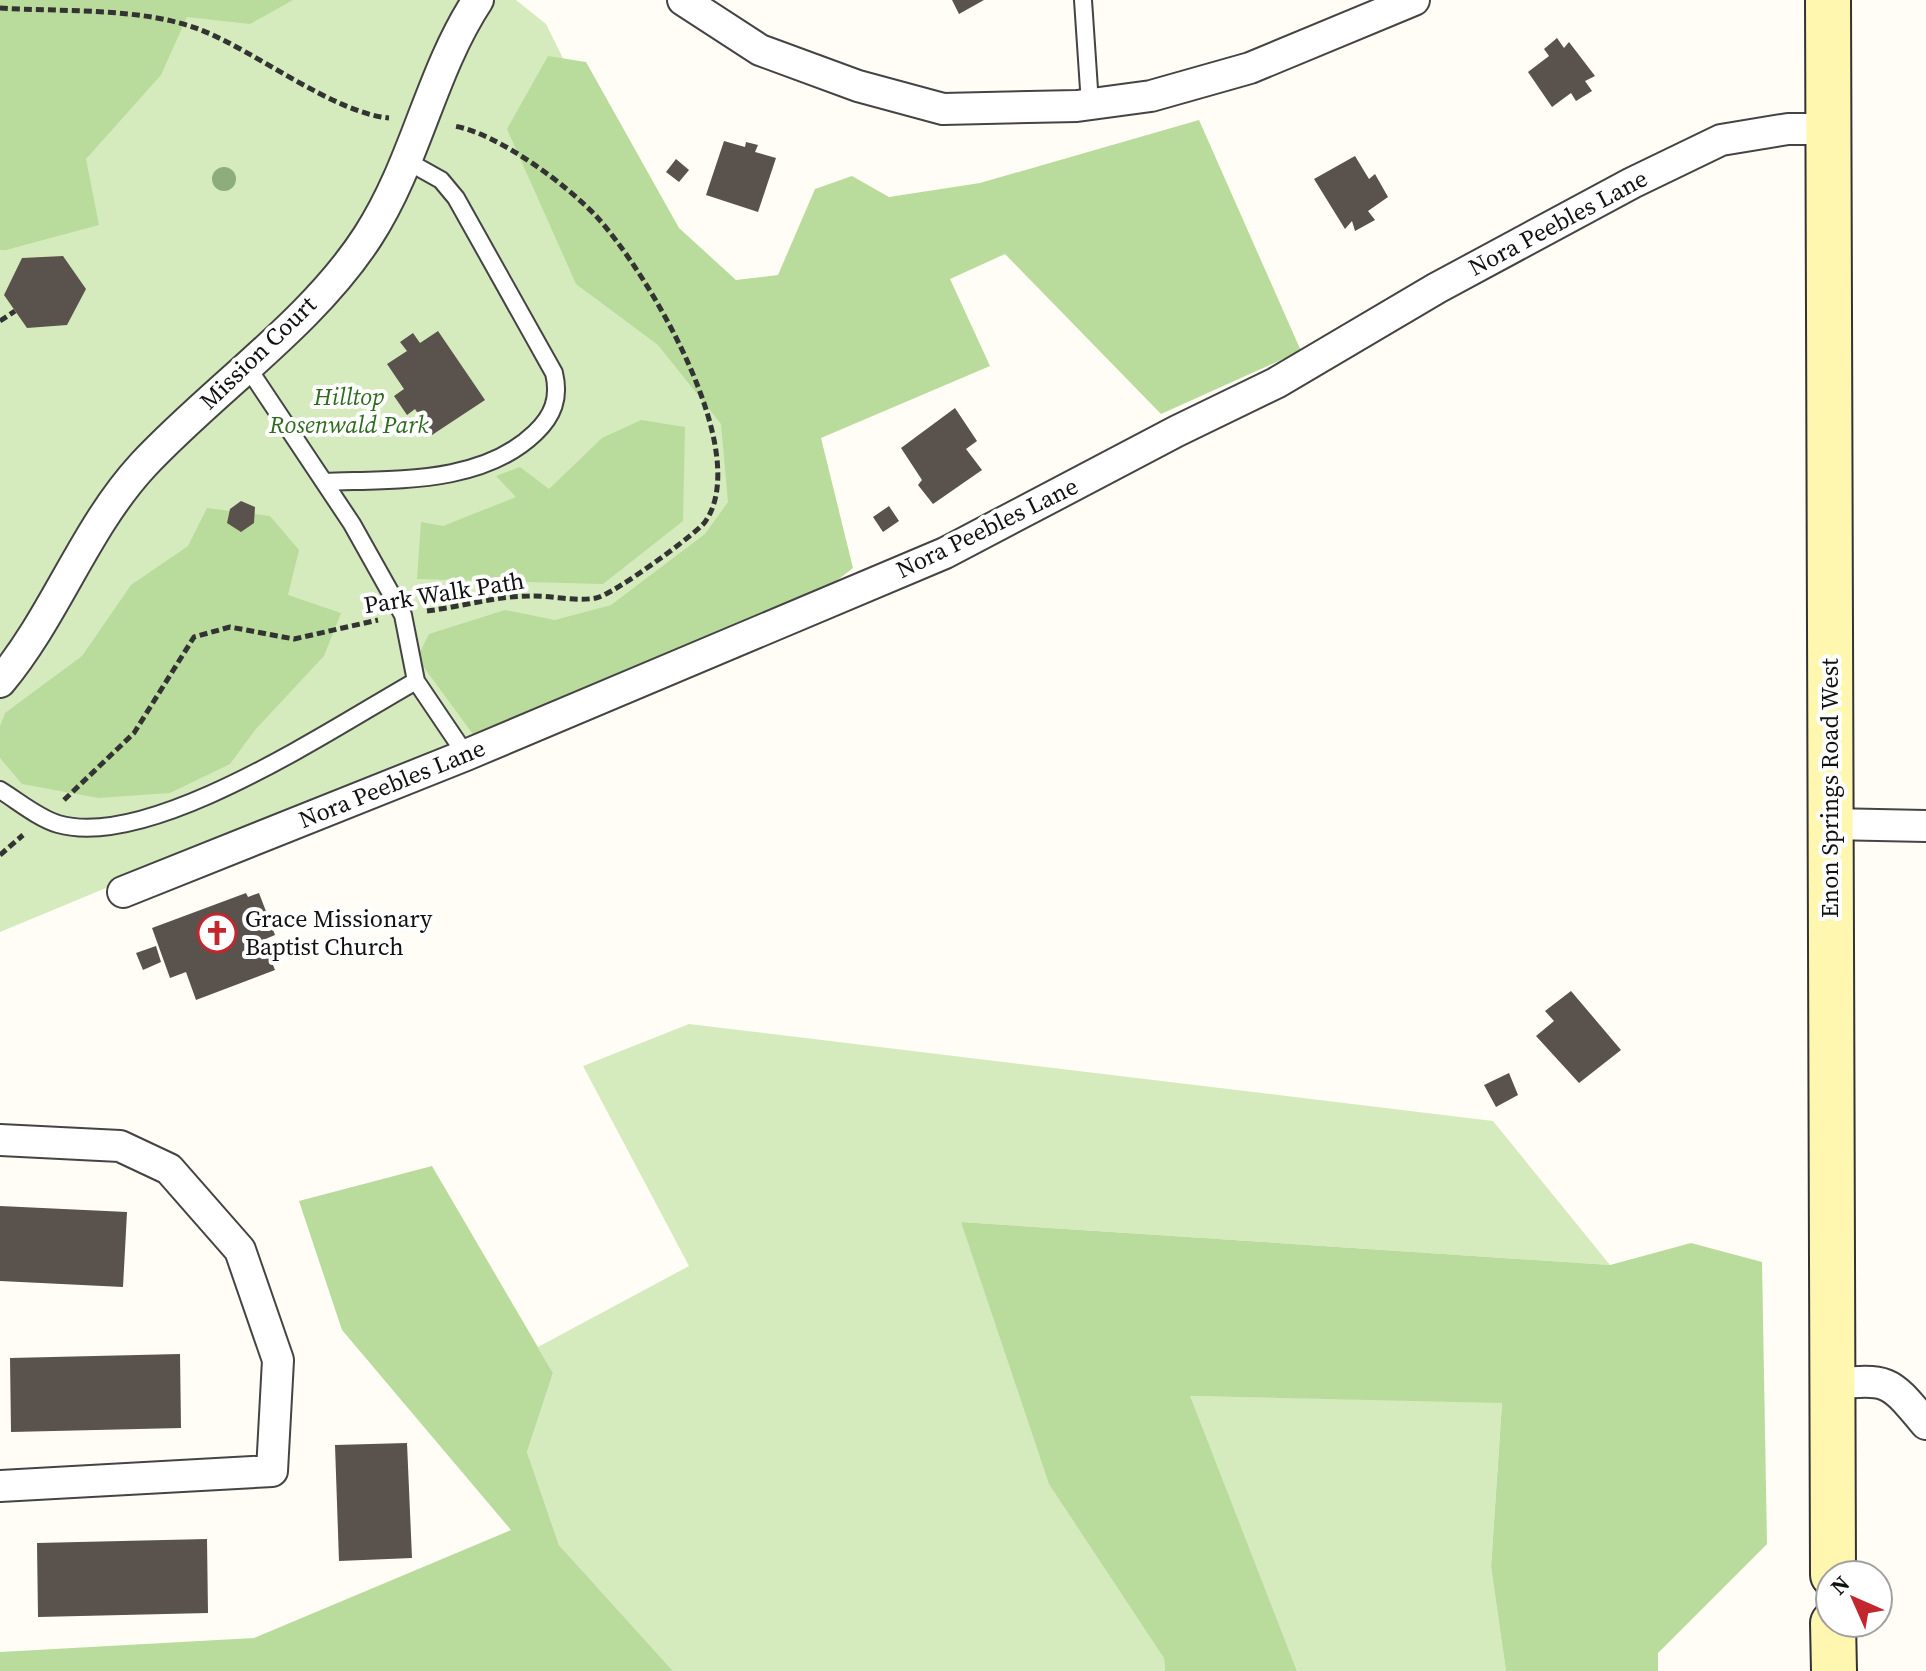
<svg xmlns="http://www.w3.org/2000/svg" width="1926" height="1671" font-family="'Source Serif 4',serif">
<rect width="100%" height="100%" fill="#fffdf5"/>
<path fill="#d5ebbd" d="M0,0H516L546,24L826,589L0,932Z
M689,1024L1493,1121L1610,1265L961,1222L1164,1658L1165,1671H673L559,1545L527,1452L553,1373L538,1347L689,1266L583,1066Z
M1189,1396L1502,1402L1491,1567L1506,1671H1297Z"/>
<path fill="#b9dc9c" d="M0,0H293L250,24L187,17L161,75L86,159L99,225L6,250H0Z
M548,56L586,62L679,228L736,280L778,275L815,189L852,176L889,197L980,183L1199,120L1301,351L1161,414L1005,254L950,279L990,366L821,438L853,568L826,589L475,737L417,658L429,634L505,610L555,620L611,605L705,534L728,502L721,424L658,345L576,284L507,129Z
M641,420L685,427L683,521L603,584L417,579L421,522L443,526L516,497L496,476L520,467L549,489L602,438Z
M207,508L270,516L299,550L288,595L341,613L324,656L255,730L230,764L170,793L98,798L22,784L0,758V726L5,713L82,656L131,585L188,546Z
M432,1166L553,1373L527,1452L559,1545L673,1671H0V1652L254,1638L511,1530L342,1330L299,1201Z
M961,1222L1610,1265L1691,1243L1762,1262L1767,1544L1658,1653V1671H1506L1491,1567L1502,1403L1190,1396L1297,1671H1165L1164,1658L1049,1484Z"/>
<path fill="#5a524d" d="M952,0H984L959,14Z
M1557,38L1564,48L1569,42L1595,76L1585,81L1592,91L1576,101L1571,93L1552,107L1528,72L1549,56L1544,49Z
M724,141L745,147L746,142L758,145L755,152L776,158L758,212L706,195Z
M1355,156L1369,179L1375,174L1388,197L1368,211L1375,220L1355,231L1352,221L1345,229L1314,179Z
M676,159L689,170L679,182L666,172Z
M63,256L86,289L67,325L27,328L4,295L22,258Z
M438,331L485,400L432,435L415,409L407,415L394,396L404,389L387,364L407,351L400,342L413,333L420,343Z
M955,408L977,441L966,449L982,470L933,504L918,485L922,480L901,448Z
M241,501L255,507L254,523L241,532L227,523L230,509Z
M889,506L899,521L883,532L873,517Z
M246,893L248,897L259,893L275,935L263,940L275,970L196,1000L186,972L170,978L152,928Z
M156,946L161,962L143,970L136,953Z
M1571,991L1621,1050L1579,1083L1536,1036L1554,1021L1545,1011Z
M1509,1073L1518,1095L1496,1107L1484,1085Z
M0,1206L127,1212L123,1287L0,1281Z
M180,1354L181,1428L11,1432L10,1358Z
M407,1443L412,1558L339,1561L335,1445Z
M207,1539L208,1613L38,1617L37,1543Z"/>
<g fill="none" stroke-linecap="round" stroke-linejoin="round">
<g stroke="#444" stroke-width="20">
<path id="lane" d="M1083,0L1090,104
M246,365L352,524L403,615L416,681L466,755
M324,482C394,479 481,485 535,433C553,416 560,398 554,373L456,198L441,180L407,161
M0,790C18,801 38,818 58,824C151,851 334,727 416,681"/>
</g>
<g stroke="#444" stroke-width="34">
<path id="street" d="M683,0L760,50L858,86L943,109L1077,106L1151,96L1250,68L1414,0
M0,682C56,615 84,529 143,465C214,389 312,323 368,236C416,162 430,73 478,0
M1830,824L1926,826
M123,892L466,755L945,553L1177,431L1276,383L1437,288L1632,183L1721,140L1788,129H1827
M0,1140L120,1146L169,1169L240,1250L278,1360L272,1471L0,1486
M1831,1384C1890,1379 1888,1379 1926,1424"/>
</g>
<g stroke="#333" stroke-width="48">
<path id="secondary" d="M1828,0L1833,1575
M1833,1623L1834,1671"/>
</g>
<path stroke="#333" stroke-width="5" stroke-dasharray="8 4" stroke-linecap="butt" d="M0,8C62,12 143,7 201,30C255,51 334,113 389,118
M0,321L15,311
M427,611C460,607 496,596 529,596C550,595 575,602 596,598C611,596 695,535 705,522C755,451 646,270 596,216C566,184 497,133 454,126
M64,800L134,733L194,637L230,627L294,639L378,620
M0,855L23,835"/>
<use href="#lane" stroke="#fff" stroke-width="16"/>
<use href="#street" stroke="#fff" stroke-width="30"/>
<use href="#secondary" stroke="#fff6b0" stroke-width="44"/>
</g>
<circle fill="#8dad7f" cx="224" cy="179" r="12"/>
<defs>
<g id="church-ring" transform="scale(2)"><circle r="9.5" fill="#fff" stroke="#c4262e" stroke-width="1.5"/><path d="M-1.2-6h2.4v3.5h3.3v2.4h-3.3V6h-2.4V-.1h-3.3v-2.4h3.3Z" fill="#c4262e"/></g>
</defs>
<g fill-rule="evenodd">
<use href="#church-ring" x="217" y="933"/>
</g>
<g text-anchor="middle" stroke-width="8" stroke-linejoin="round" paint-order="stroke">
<g font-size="24" fill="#111" stroke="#fff">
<text transform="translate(1558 223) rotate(-28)" y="8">Nora Peebles Lane</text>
<text transform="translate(258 353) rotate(-44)" y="8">Mission Court</text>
<text transform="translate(987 528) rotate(-26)" y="8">Nora Peebles Lane</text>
<text transform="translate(444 593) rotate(-9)" y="8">Park Walk Path</text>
<text transform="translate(392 784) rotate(-22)" y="8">Nora Peebles Lane</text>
<text transform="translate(1830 788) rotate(-90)" y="8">Enon Springs Road West</text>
</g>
<g font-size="24" font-style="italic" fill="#2f6b1f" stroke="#fff">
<text x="349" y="405">Hilltop<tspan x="349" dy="28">Rosenwald Park</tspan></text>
</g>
<g font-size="24" fill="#111" stroke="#fff" text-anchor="start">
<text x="245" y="927">Grace Missionary<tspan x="245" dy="28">Baptist Church</tspan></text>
</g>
</g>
<g transform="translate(1854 1599) rotate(315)"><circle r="38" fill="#ffffff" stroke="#a0a0a0" stroke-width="2"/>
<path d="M0-6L14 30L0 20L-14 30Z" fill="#c4262e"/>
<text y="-12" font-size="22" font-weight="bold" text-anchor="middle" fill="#111111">N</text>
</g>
</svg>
